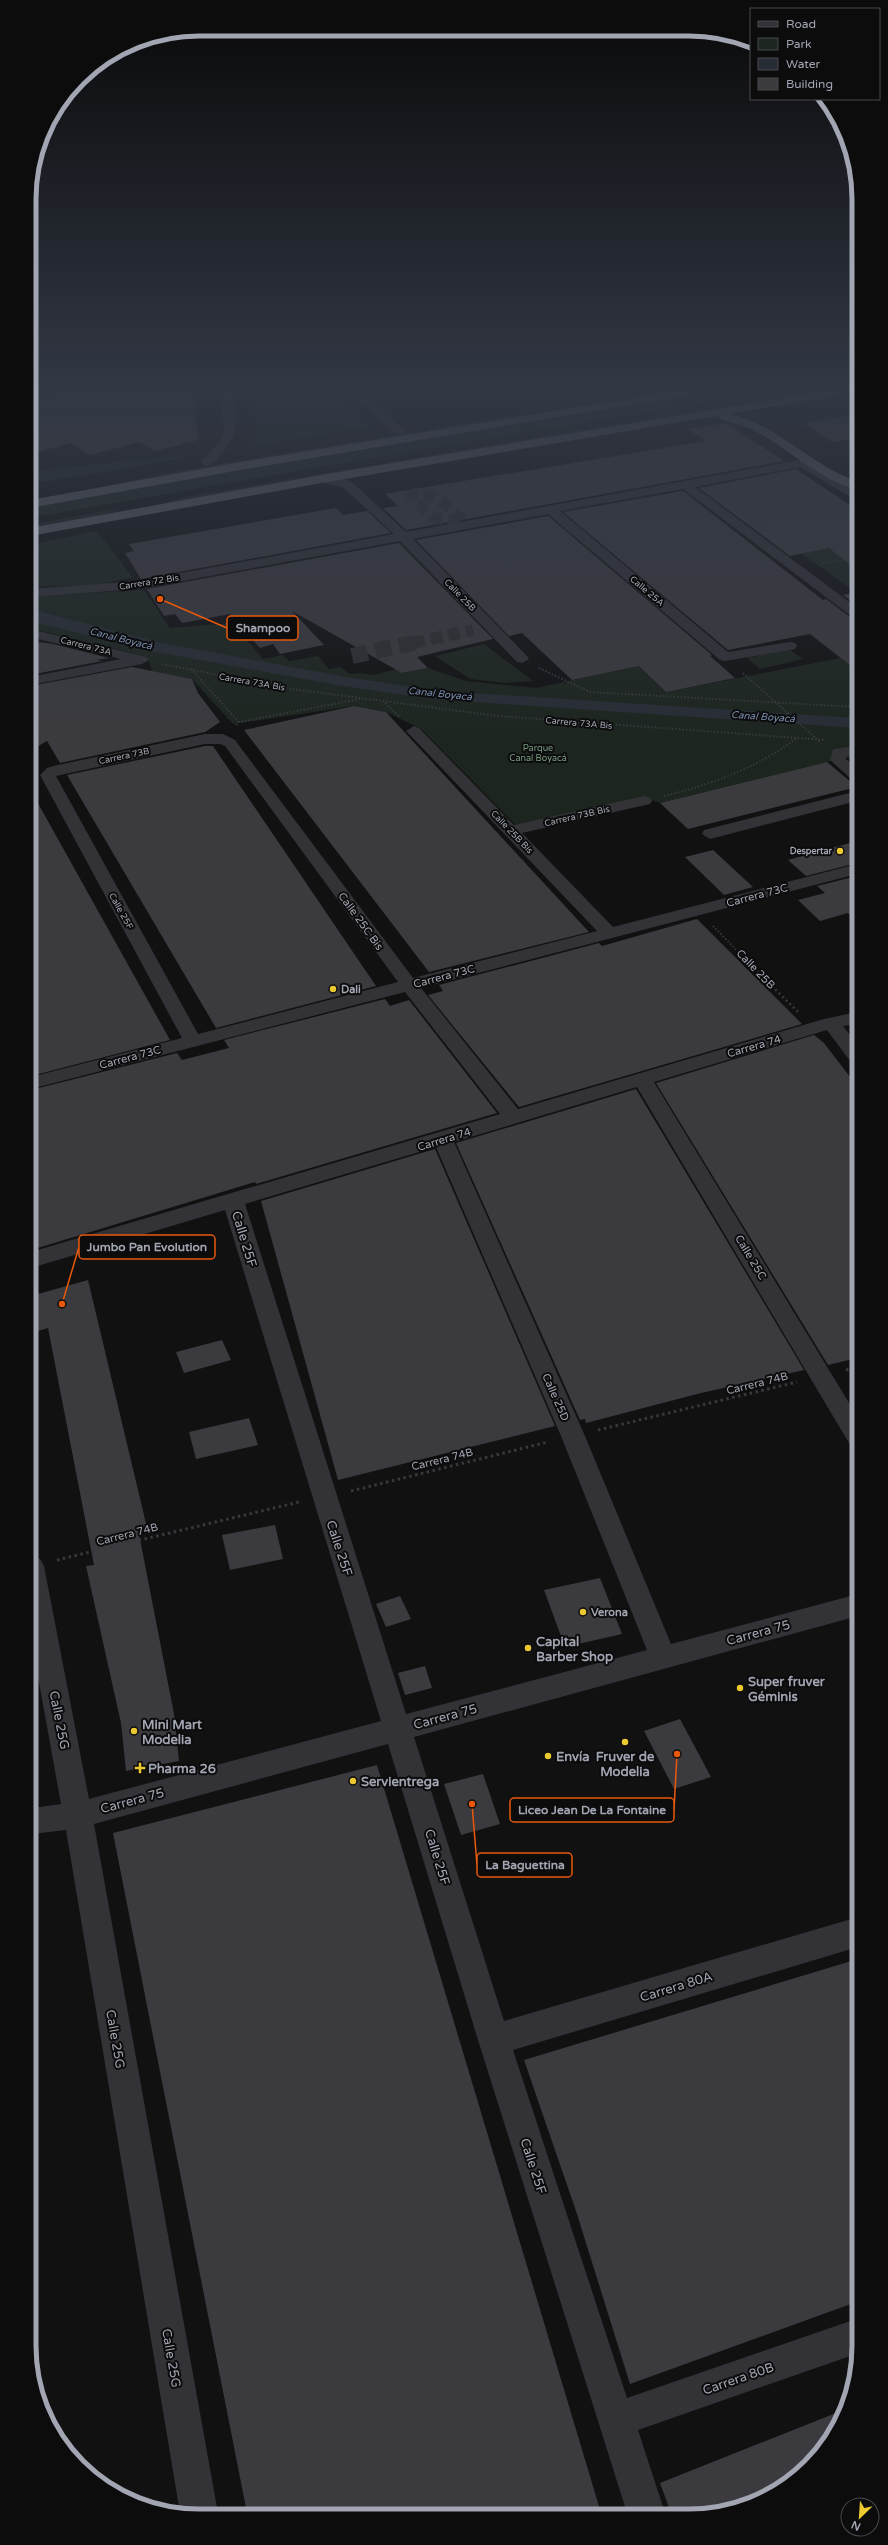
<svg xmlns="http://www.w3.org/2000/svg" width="888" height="2545" font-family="'Varela Round',sans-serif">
<rect width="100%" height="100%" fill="#111112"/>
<path fill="#1d251f" d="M251,392H334L371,426L248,447L255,441L257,435Z
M707,392H769L314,468L30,518V508L250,468Z
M805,392H818L166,503L179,498Z
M515,415L525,416L113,485L165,473Z
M200,449L180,459L30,484V471L175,456Z
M125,507L95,517L30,529V525Z
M95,531L107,543L133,578L93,585L30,587V545Z
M853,543L856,545L855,592L801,553Z
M144,590L170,628L233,623L263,659L282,655L289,661L318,656L329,669L341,667L349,674L360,673L374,675L396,669L403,673L428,668L466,681L536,688L639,666L666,692L840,658L856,670V766L848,758L827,762L660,803L642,797L516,825L421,729L386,712L354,706L233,724L192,679L152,671L148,657L30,628V596Z
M484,644L533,681L505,683L470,679L435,656Z
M789,649L803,659L760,669L747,658Z"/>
<path fill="#282d35" d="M30,609L162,643L346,677L441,691L856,718V728L431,699L337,685L151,651L30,621Z"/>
<path fill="#3b3b3f" d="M107,392H193L198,440L155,451L139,442L90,455L71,443L30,454V395Z
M856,414V438L832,442L803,423Z
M726,423L784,461L406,530L383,508L398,506L385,494L706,441L688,429Z
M796,469L856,509V569L829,548L790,556L699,488Z
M683,491L823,600L826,599L850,617L856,618V670L810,634L728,650L563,512Z
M336,508L343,515L367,511L391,533L141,579L125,553L134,551L129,544Z
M548,516L712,655L710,656L735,678L666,692L639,666L572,680L522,633L509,636L416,540Z
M399,543L493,639L417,657L428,668L402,673L292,611L324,645L280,654L273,644L260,648L230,614L182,623L175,614L164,616L147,589Z
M856,592V605L843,595Z
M30,641L53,644L109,658L96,660L102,661L30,675Z
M132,667L192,679L198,693L220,722L205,732L60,763L47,741L30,751V686Z
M354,706L386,712L589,932L429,972L244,730Z
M205,746H213L376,986L216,1028L67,775Z
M827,762L857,787L688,829L660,803Z
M30,789L170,1040L31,1076Z
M857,841V863L806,876L788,860Z
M713,850L753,887L724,895L685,857Z
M857,876V921L848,913L820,921L798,900L825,893L817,886Z
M697,919L802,1024L519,1107L428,995L443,991L439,985L599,943L602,946Z
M385,999L390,1006L409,1000L497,1113L256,1184L255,1182L31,1250V1090L177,1053L182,1060L229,1048L224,1040Z
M814,1035L824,1043L857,1086V1358L828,1365L656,1083Z
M636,1089L804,1370L701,1393L586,1423L585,1419L580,1420L456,1143Z
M435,1149L555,1426L338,1480L261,1201Z
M88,1280L148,1532L139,1534L174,1714L179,1761L126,1771L121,1723L86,1566L94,1565L48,1328L38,1331L31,1312V1296Z
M222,1340L231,1360L184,1373L176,1352Z
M249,1418L258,1445L196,1459L189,1432Z
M275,1525L283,1559L230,1570L222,1535Z
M600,1578L622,1634L565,1647L544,1590Z
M400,1596L411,1619L386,1627L376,1604Z
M425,1666L432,1688L405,1695L398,1673Z
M680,1719L711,1777L674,1789L644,1731Z
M377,1765L601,2513H247L113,1833Z
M483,1774L500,1824L461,1835L444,1784Z
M858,1959L859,2301L630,2384L576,2211L524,2060Z
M846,2409L817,2458L774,2493L722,2513H671L660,2483Z"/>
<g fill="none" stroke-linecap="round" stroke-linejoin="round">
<path stroke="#2e2f32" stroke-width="12" stroke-dasharray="12 6" stroke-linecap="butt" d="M460,521L434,518L411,495C434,489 447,505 462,520
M413,643L473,630"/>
<path stroke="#2e2f32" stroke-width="16" stroke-dasharray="16 8" stroke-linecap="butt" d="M352,656L418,642"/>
<path stroke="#38393e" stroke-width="1.5" stroke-dasharray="1 1.5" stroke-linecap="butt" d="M823,563L856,558
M678,591L771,573
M515,624L628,601"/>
<path stroke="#38393e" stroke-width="2" stroke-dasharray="1.5 2" stroke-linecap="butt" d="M162,664L291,689L498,716L826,740
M539,668L590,692L856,707
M191,669L239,722
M743,673L821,743
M385,703L400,717
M236,725L239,722L360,699
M664,796C712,784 757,768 797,738
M713,926L748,962"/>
<path stroke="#38393e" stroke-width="2.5" stroke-dasharray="2 3" stroke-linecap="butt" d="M747,961L798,1012
M853,1368L857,1367"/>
<path stroke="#38393e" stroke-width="3" stroke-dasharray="2.5 3.5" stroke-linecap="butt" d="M846,1370L856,1367
M598,1430L797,1382
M351,1491L548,1442
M57,1560L299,1502"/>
<path fill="#323237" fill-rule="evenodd" d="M221,392H233C236,417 240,435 221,454C217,459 212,464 206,466L200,462L219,443L224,432Z
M348,392H361L404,430V434H396Z
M810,458L816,462L813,465L856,491V500L800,467L695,487L856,607V617L851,616L683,489L560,511L728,652L790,642L795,643L797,646L795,649L790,650L725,661L720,660L548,514L413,539L527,656L529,659L522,663L517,662L400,541L138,589L30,597V589L138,581L394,534L346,490L340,486L317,482L315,479L317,476L321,475L348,480L354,484L406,532Z
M30,629L147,657L149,660L142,664L30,685V677L121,659L30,637Z
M414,726L419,728L514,825L644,796L650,798L652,801L650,804L522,833L613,927L857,864V874L421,988L518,1109L824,1019L857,1012V1024L843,1026L857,1044V1063L850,1061L827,1030L654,1082L857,1416V1445L849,1443L637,1087L454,1142L585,1436L671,1644L858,1594V1616L414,1737L504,2021L858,1917V1947L513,2050L627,2398L859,2318V2353L638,2430L665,2513H627L478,2040L388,1744L94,1824L218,2513H180L66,1830L32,1834V1808L61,1804L31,1638V1556L40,1559L44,1566L89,1799L381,1721L225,1210L31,1268V1252L500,1114L405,992L31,1089V1077L182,1038L40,775L47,768L53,766L205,734H223L235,740L413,978L597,931L409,734L406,731ZM205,744H220L225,746L398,982L198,1034L56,776ZM436,1147L561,1436L647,1650L406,1714L245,1204Z
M856,746V756H846V759L856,767L857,781L851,779L830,760L833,749Z
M857,791V801L710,839L702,834L704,830Z"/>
<path fill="#5e5f68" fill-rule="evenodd" d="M670,392H696L690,395L240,470L30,508V500L240,462Z
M819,392H845L839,395L730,414C778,425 810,465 856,481V489C816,479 789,448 753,430C742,424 725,423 716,416L321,483L30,536V528L321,475Z"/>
</g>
<linearGradient id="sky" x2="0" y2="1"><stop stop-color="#09090a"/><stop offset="0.52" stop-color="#323844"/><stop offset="1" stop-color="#323844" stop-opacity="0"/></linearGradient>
<rect width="888" height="748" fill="url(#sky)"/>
<g fill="#ebc930" stroke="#0c0c0d" stroke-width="1.5">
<circle cx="840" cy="851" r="4"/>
<circle cx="333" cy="989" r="4"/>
<circle cx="583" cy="1612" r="4"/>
<circle cx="528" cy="1648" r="4"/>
<circle cx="740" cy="1688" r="4"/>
<circle cx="134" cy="1731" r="4"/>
<circle cx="625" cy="1742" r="4"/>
<circle cx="548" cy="1756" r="4"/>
<path d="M138 1762h4v4h4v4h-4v4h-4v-4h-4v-4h4z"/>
<circle cx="353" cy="1781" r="4"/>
</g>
<g text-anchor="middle" stroke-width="4" stroke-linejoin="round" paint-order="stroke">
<g font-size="9" fill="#a2a5b2" stroke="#0c0c0d">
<text transform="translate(149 582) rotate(-9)" y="3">Carrera 72 Bis</text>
<text transform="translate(647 591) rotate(40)" y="3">Calle 25A</text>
<text transform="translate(460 595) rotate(46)" y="3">Calle 25B</text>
<text transform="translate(86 646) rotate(14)" y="3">Carrera 73A</text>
<text transform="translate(252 682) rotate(10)" y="3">Carrera 73A Bis</text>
<text transform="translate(579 723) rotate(5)" y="3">Carrera 73A Bis</text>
<text transform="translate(124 756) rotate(-12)" y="3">Carrera 73B</text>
<text transform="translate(577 816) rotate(-13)" y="3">Carrera 73B Bis</text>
<text transform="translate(512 832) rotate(46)" y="3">Calle 25B Bis</text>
<text transform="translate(121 911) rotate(61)" y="3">Calle 25F</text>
</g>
<g font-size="9" fill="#7a9d81" stroke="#0c0c0d">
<text x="538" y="751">Parque<tspan x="538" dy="10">Canal Boyacá</tspan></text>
</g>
<g font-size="9" font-weight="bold" fill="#a2a5b2" stroke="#0c0c0d" text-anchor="end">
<text x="832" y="854">Despertar</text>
</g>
<g font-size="10" font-style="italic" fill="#7a8dad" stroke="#0c0c0d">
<text transform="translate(121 638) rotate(14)" y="4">Canal Boyacá</text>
<text transform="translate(440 693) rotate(6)" y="4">Canal Boyacá</text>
<text transform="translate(763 716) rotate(4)" y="4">Canal Boyacá</text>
</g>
<g font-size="11" fill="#a2a5b2" stroke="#0c0c0d">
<text transform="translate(757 895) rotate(-15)" y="4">Carrera 73C</text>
<text transform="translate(361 921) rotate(54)" y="4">Calle 25C Bis</text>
<text transform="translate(756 969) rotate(46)" y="4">Calle 25B</text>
<text transform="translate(444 976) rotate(-15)" y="4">Carrera 73C</text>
<text transform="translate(754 1046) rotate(-16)" y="4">Carrera 74</text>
<text transform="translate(130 1057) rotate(-15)" y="4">Carrera 73C</text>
<text transform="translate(444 1139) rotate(-17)" y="4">Carrera 74</text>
<text transform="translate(751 1257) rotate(59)" y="4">Calle 25C</text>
<text transform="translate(757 1383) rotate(-14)" y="4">Carrera 74B</text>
<text transform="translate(556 1397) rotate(66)" y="4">Calle 25D</text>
<text transform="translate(442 1459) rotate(-14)" y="4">Carrera 74B</text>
<text transform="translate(127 1534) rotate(-14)" y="4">Carrera 74B</text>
</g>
<g font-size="11" font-weight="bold" fill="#a2a5b2" stroke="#0c0c0d" text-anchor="start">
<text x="341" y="993">Dali</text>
<text x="591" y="1616">Verona</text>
</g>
<g font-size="13" fill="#a2a5b2" stroke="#0c0c0d">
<text transform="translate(245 1239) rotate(73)" y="5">Calle 25F</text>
<text transform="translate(340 1548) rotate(72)" y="5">Calle 25F</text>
<text transform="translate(758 1632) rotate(-15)" y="5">Carrera 75</text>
<text transform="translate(445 1716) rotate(-15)" y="5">Carrera 75</text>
<text transform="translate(60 1720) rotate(79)" y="5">Calle 25G</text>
<text transform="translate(132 1800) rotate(-15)" y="5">Carrera 75</text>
<text transform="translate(438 1857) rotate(73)" y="5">Calle 25F</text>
<text transform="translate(676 1986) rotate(-17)" y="5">Carrera 80A</text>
<text transform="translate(116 2039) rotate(80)" y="5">Calle 25G</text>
<text transform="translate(534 2166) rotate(72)" y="5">Calle 25F</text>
<text transform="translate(172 2358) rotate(80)" y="5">Calle 25G</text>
<text transform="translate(738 2378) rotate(-19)" y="5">Carrera 80B</text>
</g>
<g font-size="13" font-weight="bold" fill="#a2a5b2" stroke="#0c0c0d" text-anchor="start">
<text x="536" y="1646">Capital<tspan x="536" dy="15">Barber Shop</tspan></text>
<text x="748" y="1686">Super fruver<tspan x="748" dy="15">Géminis</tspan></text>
<text x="142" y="1729">Mini Mart<tspan x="142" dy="15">Modelia</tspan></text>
<text x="556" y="1761">Envía</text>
<text x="625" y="1761" text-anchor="middle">Fruver de<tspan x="625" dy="15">Modelia</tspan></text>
<text x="148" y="1773">Pharma 26</text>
<text x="361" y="1786">Servientrega</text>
</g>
</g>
<path d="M0 0H888V2545H0ZM199 36H689A163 163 0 0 1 852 199V2346A163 163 0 0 1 689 2509H199A163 163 0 0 1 36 2346V199A163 163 0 0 1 199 36Z" fill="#0c0c0d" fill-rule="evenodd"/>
<path fill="none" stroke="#a2a5b2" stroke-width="5" d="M199 36H689A163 163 0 0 1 852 199V2346A163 163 0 0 1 689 2509H199A163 163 0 0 1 36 2346V199A163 163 0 0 1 199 36Z"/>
<path fill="none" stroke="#e8590c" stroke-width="1.5" d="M160 599L227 628M62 1304L79 1247M677 1754L674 1810M472 1804L477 1865"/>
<g fill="#e8590c" stroke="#0c0c0d" stroke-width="1.5">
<circle cx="160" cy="599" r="4"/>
<circle cx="62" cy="1304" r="4"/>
<circle cx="677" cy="1754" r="4"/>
<circle cx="472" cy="1804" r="4"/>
</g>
<g fill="#0c0c0d" stroke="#e8590c" stroke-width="1.5">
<rect x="227" y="616" width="71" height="24" rx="4"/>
<rect x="79" y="1235" width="136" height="24" rx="4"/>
<rect x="510" y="1798" width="164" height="24" rx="4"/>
<rect x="477" y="1853" width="95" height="24" rx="4"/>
</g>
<g font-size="12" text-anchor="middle" font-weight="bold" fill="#a2a5b2">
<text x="263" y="632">Shampoo</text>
<text x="147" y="1251">Jumbo Pan Evolution</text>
<text x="592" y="1814">Liceo Jean De La Fontaine</text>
<text x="525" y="1869">La Baguettina</text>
</g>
<rect x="750" y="8" width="130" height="92" fill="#0c0c0d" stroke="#48494f"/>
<rect x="758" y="21" width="20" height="6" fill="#323237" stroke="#48494f"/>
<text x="786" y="28" font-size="12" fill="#a2a5b2">Road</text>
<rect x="758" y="38" width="20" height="12" fill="#1d251f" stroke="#48494f"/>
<text x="786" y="48" font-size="12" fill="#a2a5b2">Park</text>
<rect x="758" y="58" width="20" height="12" fill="#282d35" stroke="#48494f"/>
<text x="786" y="68" font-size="12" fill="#a2a5b2">Water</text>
<rect x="758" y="78" width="20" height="12" fill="#3b3b3f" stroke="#48494f"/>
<text x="786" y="88" font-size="12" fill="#a2a5b2">Building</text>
<g transform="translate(860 2517) rotate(205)"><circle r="19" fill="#0c0c0d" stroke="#48494f"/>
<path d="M0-3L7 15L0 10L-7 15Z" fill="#ebc930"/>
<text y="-6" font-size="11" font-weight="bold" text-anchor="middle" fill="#a2a5b2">N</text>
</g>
</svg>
